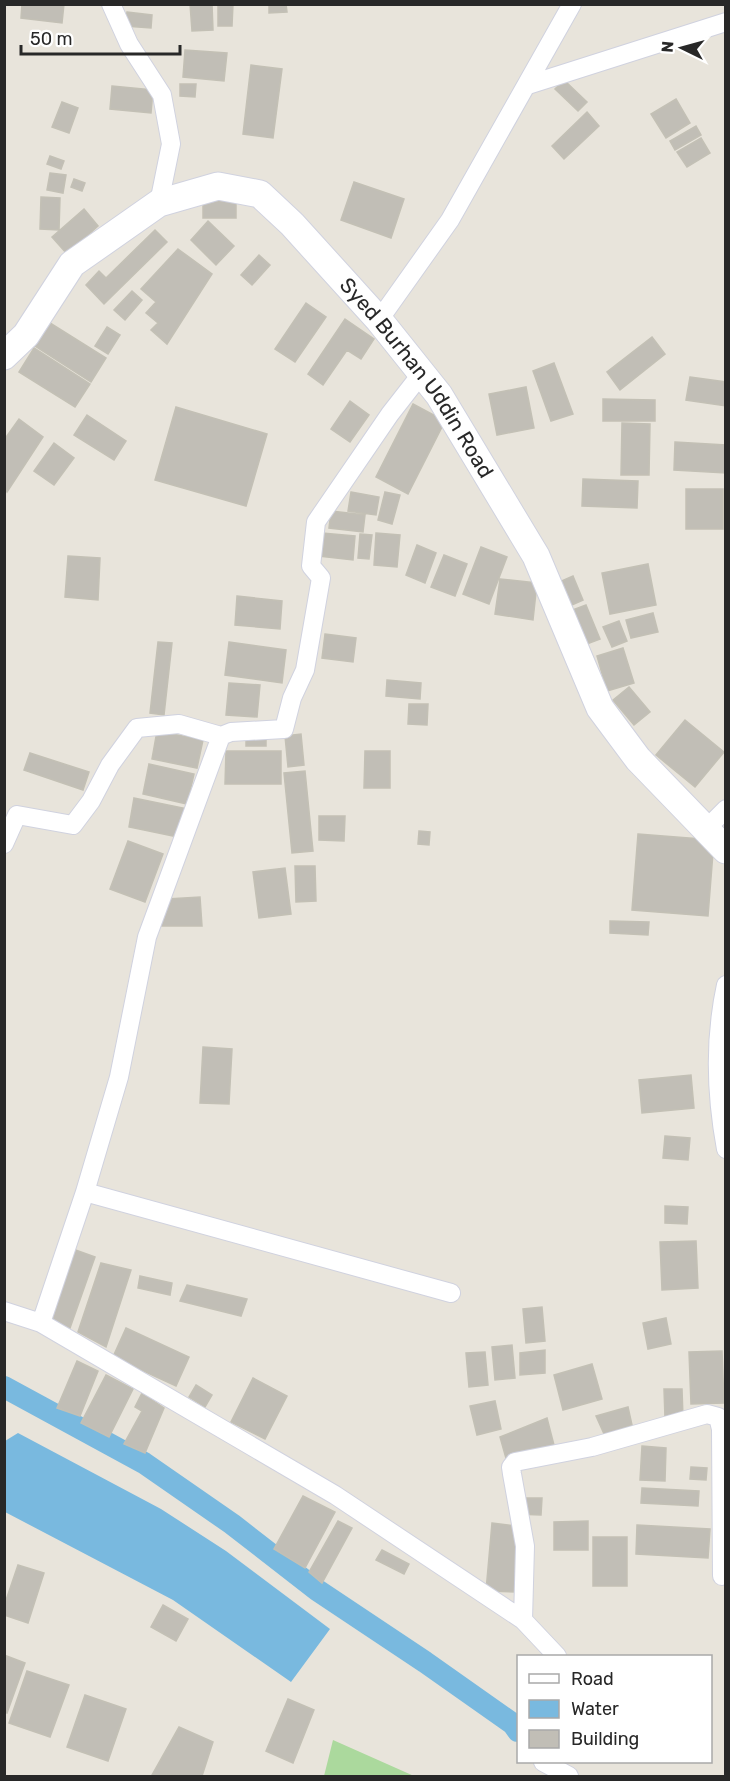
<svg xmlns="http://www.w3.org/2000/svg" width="730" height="1781" font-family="Rubik,sans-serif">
<rect width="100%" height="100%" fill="#e8e4db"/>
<path fill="#abd99d" d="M333,1740L414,1776H324Z"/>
<path fill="#79b9df" d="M18,1433L161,1509L226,1551L330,1629L291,1682L173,1600L5,1512V1441Z"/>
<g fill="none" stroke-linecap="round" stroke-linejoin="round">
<path stroke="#79b9df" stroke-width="22" d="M4,1387L144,1463L232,1524L317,1590L425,1662L513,1724L518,1731"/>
</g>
<path fill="#c1beb6" stroke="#c3c0b5" stroke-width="1.5" d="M22,4H64L62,23L21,18Z
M190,4H212L213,30L192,31Z
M218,4H233L232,26H218Z
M269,4H286L287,12L269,13Z
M127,12L152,15L151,28L125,26Z
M185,50L227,53L224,81L183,77Z
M251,65L282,69L273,138L243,134Z
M564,80L587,102L578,111L555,89Z
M180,84H196L195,97L180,96Z
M112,86L153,90L151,113L110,109Z
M676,99L690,123L666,138L651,114Z
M62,102L78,108L69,133L52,127Z
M587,112L599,126L564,159L552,146Z
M696,126L701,135L675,150L670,141Z
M701,138L710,153L687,167L677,152Z
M50,156L64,161L61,169L47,164Z
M50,173L66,175L63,193L47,190Z
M74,179L85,183L82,191L71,187Z
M354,182L404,199L391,238L341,220Z
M41,197L60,198L59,230L40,229Z
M203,201H236V218H203Z
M84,209L98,226L67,254L52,237Z
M208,221L234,246L216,265L191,240Z
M155,230L167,242L104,304L86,285L99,271L106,278Z
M178,249L212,274L167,344L151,330L158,323L146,313L156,302L141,289Z
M259,255L270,265L252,285L241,275Z
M132,291L142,300L125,320L114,310Z
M306,303L326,317L295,362L275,349Z
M345,319L374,339L361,359L347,350L323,385L308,374Z
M50,323L106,358L91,382L35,346Z
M107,327L120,335L108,354L95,346Z
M652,337L665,354L620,390L607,372Z
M34,348L90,384L75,407L19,372Z
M554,363L573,414L551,421L533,371Z
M690,377L726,382V406L686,400Z
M526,387L534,428L497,435L489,394Z
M603,399L655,400V421H603Z
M350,401L369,415L350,442L331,429Z
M413,404L445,421L408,494L376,477Z
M176,407L267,434L246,506L155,480Z
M87,415L126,441L114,460L74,435Z
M19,419L43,437L7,492L4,487V440Z
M622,423L650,424L649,475H621Z
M675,442L726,445V473L674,470Z
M54,443L74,458L54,485L34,471Z
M583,479L638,481L637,508L582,506Z
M686,489H723V529H686Z
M351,492L379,497L376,515L348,511Z
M385,492L400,495L392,524L378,520Z
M331,511L365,515L363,532L329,528Z
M322,533L355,536L353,560L319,556Z
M376,533L400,535L397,567L374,565Z
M360,534L372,535L369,559L358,558Z
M417,545L436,553L425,583L406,575Z
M481,547L507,557L489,604L463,594Z
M444,555L467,564L455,596L431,587Z
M68,556L100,558L98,600L65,597Z
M648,564L656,605L610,614L602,573Z
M573,576L583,600L565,608L555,584Z
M500,579L537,583L533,620L495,614Z
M237,596L282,601L280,629L235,625Z
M586,605L600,639L584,645L570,611Z
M653,613L658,632L631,638L626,620Z
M619,621L627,641L612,647L603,627Z
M325,634L356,638L353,662L322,658Z
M158,642L172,643L164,715L150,713Z
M229,642L286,650L282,683L225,675Z
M623,648L634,683L607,691L597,656Z
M387,680L421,683L420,699L386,696Z
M229,683L260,685L257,717L226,715Z
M629,687L650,712L634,725L613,700Z
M409,704H428L427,725L408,724Z
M685,720L724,752L695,787L656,755Z
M157,731L203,740L197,768L152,759Z
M246,734L266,735V746H246Z
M301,734L304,765L288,767L285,736Z
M226,751H281V784H225Z
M365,751H390V788H364Z
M30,753L89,772L83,790L24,770Z
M149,764L194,774L187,804L143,794Z
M305,771L313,851L292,853L284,773Z
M134,798L188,809L183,838L129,827Z
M319,816H345L344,841L319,840Z
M419,831L430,832L429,845L418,844Z
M638,834L714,840L708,916L632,910Z
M128,841L163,854L145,902L110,889Z
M295,866H315L316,901L296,902Z
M285,868L291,914L259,918L253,872Z
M200,897L202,926H157L167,899Z
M610,921L649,922L648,935L610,933Z
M203,1047L232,1049L229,1104L200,1103Z
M691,1075L694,1108L642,1113L639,1080Z
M665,1136L690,1138L688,1160L663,1158Z
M665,1206L688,1207L687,1224L665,1223Z
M696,1241L698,1288L662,1290L660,1242Z
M70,1248L95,1257L70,1328L45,1320Z
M101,1263L131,1270L106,1347L78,1332Z
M140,1276L172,1283L170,1295L138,1288Z
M187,1285L247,1299L241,1316L180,1301Z
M542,1307L545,1341L526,1343L523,1309Z
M666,1318L671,1344L648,1349L643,1323Z
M126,1328L189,1357L176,1386L113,1357Z
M512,1345L515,1378L495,1380L492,1347Z
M545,1350V1373L520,1375V1353Z
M722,1351L724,1403L691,1404L689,1352Z
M485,1352L488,1385L469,1387L466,1353Z
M77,1361L98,1371L80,1416L57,1408Z
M592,1364L602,1399L563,1410L554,1375Z
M106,1375L133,1389L109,1437L81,1423Z
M253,1378L287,1396L265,1439L231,1422Z
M196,1385L212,1395L205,1407L189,1397Z
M664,1389H682L683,1418H665Z
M142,1393L164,1408L145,1453L124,1444L142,1411L135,1407Z
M495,1401L501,1429L477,1435L470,1406Z
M628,1407L632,1425L605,1436L596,1416Z
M547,1418L556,1453L507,1462L500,1437Z
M642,1446L666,1448L665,1481L640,1480Z
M691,1467L707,1468L706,1480L690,1479Z
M642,1488L699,1491L698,1506L641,1503Z
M303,1496L335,1512L305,1568L274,1549Z
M515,1498H542L541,1515L515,1514Z
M338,1521L352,1528L322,1583L309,1572Z
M588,1521V1550H554V1522Z
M492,1523L523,1527L515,1592L486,1591Z
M637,1525L710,1529L708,1558L636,1554Z
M593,1537H627V1586H593Z
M382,1550L409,1564L404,1574L376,1560Z
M18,1565L44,1573L28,1623L4,1615V1606Z
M163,1605L188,1619L176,1641L151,1627Z
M4,1655L25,1663L7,1713L4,1712Z
M27,1671L69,1685L50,1737L9,1723Z
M85,1695L126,1709L108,1761L67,1747Z
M288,1699L314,1710L293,1763L266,1751Z
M179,1727L213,1742L202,1776L152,1775Z"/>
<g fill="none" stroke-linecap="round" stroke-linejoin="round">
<g stroke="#d0d2df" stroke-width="20">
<path id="street" d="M111,4L129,44L162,95L171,144L159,203
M528,85L726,22
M379,320L450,220L572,4
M706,829L726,809
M4,844L17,815L73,825L91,801L110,765L137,728L179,724L221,736
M726,985C714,1040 716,1095 726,1149
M85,1192L451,1293
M4,1311L41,1323L335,1495L523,1620L557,1656
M41,1323L85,1192L119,1077L147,937L221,736L231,732L284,729L292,698L305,670L321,578L311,566L316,522L390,414L422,373
M523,1620L525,1546L512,1474L511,1467L515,1462L592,1447L707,1414L718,1417L721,1429L722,1576
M543,1762L569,1776"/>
</g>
<g stroke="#d0d2df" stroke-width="29">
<g id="secondary">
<path id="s1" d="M4,356L26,335L72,264L159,203L218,186L260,194L292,224L379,320L439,395L536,556L600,708L638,759L726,850"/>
</g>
</g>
<use href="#street" stroke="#fff" stroke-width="18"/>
<use href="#secondary" stroke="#fff" stroke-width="27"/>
</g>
<g text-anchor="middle" stroke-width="4.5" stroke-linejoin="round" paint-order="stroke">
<g font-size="21" fill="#282828" stroke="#fff">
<text dy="7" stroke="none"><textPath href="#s1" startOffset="568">Syed Burhan Uddin Road</textPath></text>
</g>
</g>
<rect width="730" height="1781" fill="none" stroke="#282828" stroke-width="12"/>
<rect x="517" y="1655" width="195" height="108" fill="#ffffff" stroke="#a9a9a9" stroke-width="1.5"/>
<rect x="529" y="1674" width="30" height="9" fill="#ffffff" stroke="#a9a9a9" stroke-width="1.5"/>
<text x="571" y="1685" font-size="18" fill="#282828">Road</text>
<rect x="529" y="1700" width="30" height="18" fill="#79b9df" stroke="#a9a9a9" stroke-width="1.5"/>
<text x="571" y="1715" font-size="18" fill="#282828">Water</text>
<rect x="529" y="1730" width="30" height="18" fill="#c1beb6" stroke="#a9a9a9" stroke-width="1.5"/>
<text x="571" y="1745" font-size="18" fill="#282828">Building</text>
<g transform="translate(682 48) rotate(275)" stroke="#ffffff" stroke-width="4.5" paint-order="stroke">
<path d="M0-4.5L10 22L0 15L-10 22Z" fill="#282828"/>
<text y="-9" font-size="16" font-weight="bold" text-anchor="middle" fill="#282828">N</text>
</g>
<path d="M21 45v9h159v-9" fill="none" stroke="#282828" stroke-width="3"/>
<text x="30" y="45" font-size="18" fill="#282828" stroke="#ffffff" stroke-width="4.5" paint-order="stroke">50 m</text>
</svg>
